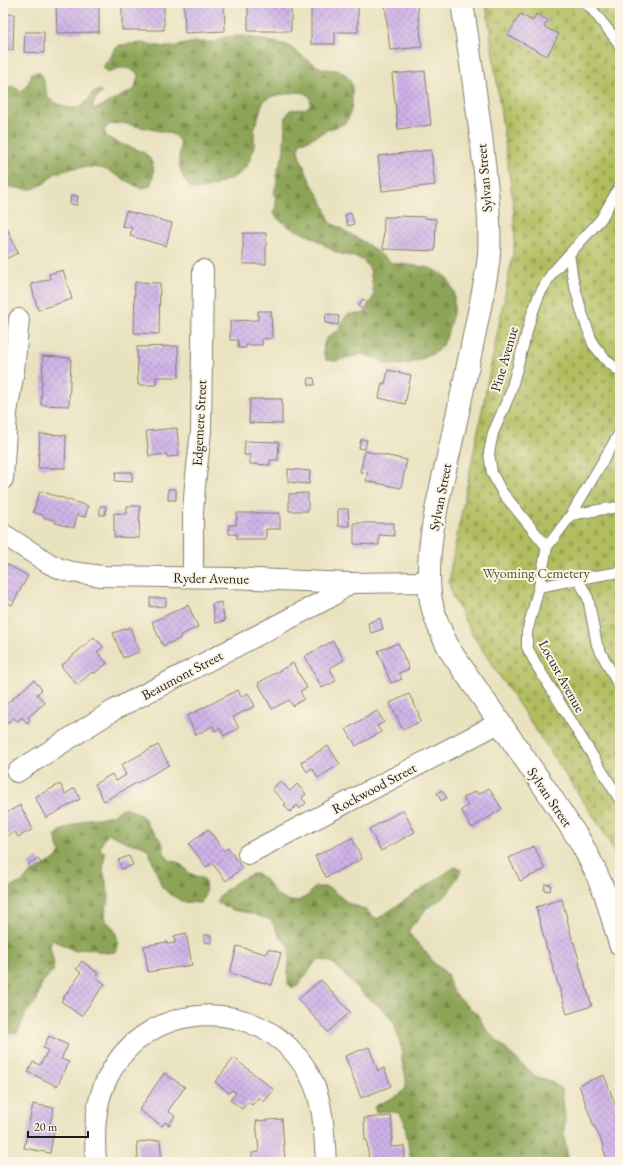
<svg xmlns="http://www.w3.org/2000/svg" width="623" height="1165" font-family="'EB Garamond',serif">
<defs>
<pattern id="forest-firs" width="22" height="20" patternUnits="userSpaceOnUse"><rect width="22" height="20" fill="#8ca456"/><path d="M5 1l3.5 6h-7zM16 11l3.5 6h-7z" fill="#728546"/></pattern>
<pattern id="cemetery-stones" width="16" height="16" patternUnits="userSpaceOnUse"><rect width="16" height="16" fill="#b1bd5f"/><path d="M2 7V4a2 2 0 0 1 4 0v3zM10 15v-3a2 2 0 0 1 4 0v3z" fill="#98a252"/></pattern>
<pattern id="building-cross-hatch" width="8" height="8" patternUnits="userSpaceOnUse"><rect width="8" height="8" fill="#cfb2e8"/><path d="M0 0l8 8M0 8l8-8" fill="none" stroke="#b198c6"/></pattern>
</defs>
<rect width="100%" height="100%" fill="#fcf5e5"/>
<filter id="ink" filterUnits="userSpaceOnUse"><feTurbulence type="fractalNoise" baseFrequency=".025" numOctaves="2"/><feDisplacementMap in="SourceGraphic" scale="8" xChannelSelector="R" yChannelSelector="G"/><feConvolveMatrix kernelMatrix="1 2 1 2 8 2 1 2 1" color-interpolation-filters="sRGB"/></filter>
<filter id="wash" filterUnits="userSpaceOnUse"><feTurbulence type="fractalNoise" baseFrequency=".012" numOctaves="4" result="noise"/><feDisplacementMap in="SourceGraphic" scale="16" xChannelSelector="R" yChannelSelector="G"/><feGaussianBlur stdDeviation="0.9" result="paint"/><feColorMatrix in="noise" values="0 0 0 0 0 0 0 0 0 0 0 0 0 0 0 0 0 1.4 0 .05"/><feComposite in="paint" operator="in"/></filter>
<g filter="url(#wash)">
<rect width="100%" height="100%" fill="#e9e2bf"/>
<path fill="url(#forest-firs)" stroke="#546039" d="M237,36H244L287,45L305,58L317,66L324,69L338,70L345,74L349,79L352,85V105L349,117L345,123L339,126L327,130L309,140L300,142L298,149L299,155L310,181L323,203L330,222L367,244L392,263L426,267L439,272L448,279L454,292V309L446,339L438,351L424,358L408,364L389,365L378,359L362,354L335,361L326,360C320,344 325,337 339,330L343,319L349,314H361L366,312L374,295L370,269L364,261L358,258L338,253L332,250L314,238L289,227L277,218L273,213C277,205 277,201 274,193L277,182L276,175L283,155L284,148L285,125L286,117L290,110L305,109L311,104L310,97C302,90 297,92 287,94C281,95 272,95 267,99C261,102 261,109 259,115C258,119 256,122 255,126C254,132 254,138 254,144C253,157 246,171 234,177C230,180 225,181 220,183C213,186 202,191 194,189C186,188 179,169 179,161C179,148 185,141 170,133L122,123L108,125L104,130L107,137C113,140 120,144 127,146C131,148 137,149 141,151C155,158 156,174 150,186L144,188L138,187L107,170L101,168L88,167L74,168L61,172L55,173L45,183L33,189H26L3,186V87H14L21,91C27,86 30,81 32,73L39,72L43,78L48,98C65,109 82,116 92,93L100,90L102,92L95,100L92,108L96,109L135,89L138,75C129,65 120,67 109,72L103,68L106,62L111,57L114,50L120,45L142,43L164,47H171L195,42H215L222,37Z
M124,807L139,814L145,819L148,826L159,838L163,845L164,853L169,860L177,862L184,867L189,873L204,879C207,889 206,894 201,903L183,902L168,893L162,887L148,849L140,845L132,844L109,834L103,840L100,848L105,853L103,870L109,896L105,913L106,921C117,930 119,937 117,951C114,952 110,953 107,953C93,951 91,945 75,951L52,939L50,947L54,963L53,971L42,983L39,991L37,1000L26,1013L18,1032L8,1034L3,1036V891C11,888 15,884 23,882L28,875L57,858L60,852L55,836L60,831L88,819L104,817L112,815Z
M455,867L460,868L461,872L447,894L438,901L427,908L415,923L411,926L409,932L412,937L423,949L434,963L447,974L451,988L459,998L477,1014L486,1029L515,1058L533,1074L537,1077L548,1080L562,1089L565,1119L564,1136L569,1162H411L404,1120L399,1113L387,1111L376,1112L374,1107C385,1100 397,1098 406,1088V1078L402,1061V1050L394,1023L385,1011L363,994L335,965L328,961L322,960L316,961L298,986L293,988L288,984V972L290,948L279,935L271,920L250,913L233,910L217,903C217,901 218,898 219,897C223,890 249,872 257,874C268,877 271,893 281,898C285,900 291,901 296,902L309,895L312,890L316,887H326L331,889L348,903L364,909L377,919Z"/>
<path fill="url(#cemetery-stones)" stroke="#666c3e" d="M486,3H620V866L607,837L473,636L452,596L449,582L451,566L513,254C516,236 514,220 513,203Z"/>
<g id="blocks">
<path fill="url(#building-cross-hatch)" d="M56,3H99V32L57,33Z
M122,3H164V30H122Z
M184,3H224L225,31L185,33Z
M248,3H291V31H248Z
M321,3H358V32H335V44H311V5H321Z
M385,3H417L422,47L390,50Z
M3,14H14L13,50H3Z
M520,14L533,21L536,14L548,20L544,27L559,34L547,56L508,35Z
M25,32H44V53L24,52Z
M425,71L431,125L398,129L392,74Z
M431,150L435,185L382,191L378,156Z
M71,195L78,196L77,205L70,204Z
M126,211L172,223L166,246L130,236L132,228L122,226Z
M351,213L354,224L348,226L345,215Z
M395,216L425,217V218L436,219L435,251L383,249L384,217H395Z
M7,228L18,253L3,260V230Z
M243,233H266V264H243Z
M63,270L72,299L38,310L31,284L50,279L49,274Z
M135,282L160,283L159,334L134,333Z
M363,299L367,302L362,309L358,306Z
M258,311H271L272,338L262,339V345H246V348H238V340H230V321L258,320Z
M326,314L339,316L338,325L325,323Z
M178,346L179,377H156V385H138L137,347Z
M43,356L71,358L69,406L41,405Z
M388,370L411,375L405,404L379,398L382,383L385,384Z
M308,378H314L315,385H309Z
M250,399H282V424L249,423Z
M177,428L179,456L167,457V454L149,456L146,431Z
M40,434L66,435L65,468H38Z
M361,439L367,440L365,449L359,448Z
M245,441L279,442L278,460H270V465L250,464V455H244Z
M365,451L407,460L401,488L366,481L368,473L360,472Z
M288,469L310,471L309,484L288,482Z
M116,472H132V482L115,481Z
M168,489H176V500H168Z
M40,491L88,506L85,517L77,515L74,528L55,523L56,521L43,517V515L33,512Z
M308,493V511H289V494Z
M100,506H106L105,515H100Z
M127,506H140L139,538L114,537V513L127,514Z
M338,509H348L349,526H338Z
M237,513H280V529H266V539H237V534H229V525H236Z
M354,523H394V536L379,535V545L354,544Z
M3,562L28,576L12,605L3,600Z
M150,598H166V606L150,607Z
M221,602L225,621L215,623L212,604Z
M188,605L198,627L179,636L181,638L163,646L152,622Z
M380,618L383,629L371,633L368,623Z
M130,627L139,652L123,658L113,633Z
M94,637L103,647L97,652L107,663L94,674L92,672L77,685L61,666Z
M333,641L344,660L330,668L336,681L322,688L305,656Z
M398,643L409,669L399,673L402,679L391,683L378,651Z
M293,663L307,688L300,691L304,699L293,706L289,700L272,709L258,683Z
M34,680L42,690L37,694L45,703L28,717L30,720L27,723L22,717L17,721L14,718L6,724L3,720V707Z
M238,690L241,697L248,693L255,706L233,717L239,728L224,736L220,728L215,731L213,726L196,735L187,716Z
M409,694L419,714L418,715L421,721L403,730L390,703Z
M377,711L384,722L377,726L381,732L356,746L346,729Z
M158,745L169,765L104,801L95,784L112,774L116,781L126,775L121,765Z
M328,746L340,764L318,778L312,768L307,772L301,762Z
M280,781L290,791L297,784L306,794L302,798L306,803L300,809L297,805L290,812L284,805L286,804L272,789Z
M60,784L65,794L75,788L80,799L46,818L35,797Z
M489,788L502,809L472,828L461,810L468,806L463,798L476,791L478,795Z
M442,790L447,798L441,801L437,793Z
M20,805L33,829L18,837L15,832L3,838V815Z
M403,810L415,832L381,851L369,829Z
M208,829L224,851L228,848L242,868L226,881L212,863L206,867L189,844Z
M352,838L362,859L326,877L315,856Z
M534,846L545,869L520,881L509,858Z
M129,856L133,865L122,869L118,860Z
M38,858L42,865L32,871L28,864Z
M545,884L551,885L550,891L544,890Z
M562,899L573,943L574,942L580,964H579L592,1006L567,1014L548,950H547L536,907Z
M186,933L192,965L148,972L144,946L167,942V944L175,943L174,936Z
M204,935H211V943L204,942Z
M237,946L266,954L268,949L281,953L272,985L230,973Z
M82,961L99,974L96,977L105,984L81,1016L61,1001L81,973L76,969Z
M321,980L350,1012L328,1032L298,999Z
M49,1036L68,1045L61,1059L69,1062L57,1086L28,1072L33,1062L40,1065L48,1050L43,1048Z
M369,1047L378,1071L384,1068L391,1086L361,1098L345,1056Z
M234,1058L274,1090L264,1102L259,1097L252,1105L248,1102L242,1109L230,1100L236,1093L232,1090L229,1093L215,1082Z
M164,1073L185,1087L168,1111L175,1116L169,1125L165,1122L162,1126L139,1110Z
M604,1075L620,1117V1162H608L603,1148L604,1147L595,1127H594L579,1085Z
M33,1104L54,1108L50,1124L55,1125L50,1153L24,1148Z
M391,1116L393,1139H391V1147L404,1146L405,1158L392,1159V1160L369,1162L367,1140H365L364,1118Z
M282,1119L285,1162H252V1153L259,1152L256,1121Z
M160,1140L162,1162H136V1158H138L137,1142Z"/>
</g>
</g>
<g filter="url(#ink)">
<use href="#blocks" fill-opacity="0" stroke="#827f6e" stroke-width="1"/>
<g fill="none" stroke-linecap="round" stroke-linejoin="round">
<g stroke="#827f6e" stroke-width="12">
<path id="service" d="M585,3L591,8L617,41L620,47
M569,254L573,280L582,313L593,344L605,359L620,372
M620,432L571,515L547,547L539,587L527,632V647L537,666L620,800
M571,515L604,509L620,507
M547,547L502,492L492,473L489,453L493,433L510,394L531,317L539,295L552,273L601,219L620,186
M578,579L588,598L597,645L620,688
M539,587L578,579L620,572"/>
</g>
<g stroke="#827f6e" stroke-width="22">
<path id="minor" d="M3,479L7,413L14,370L19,319
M3,534L50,564L61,569L72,572L102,576L230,578L350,583L429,582
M193,577V512L195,485L201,431L203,270
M17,772L114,710L329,598L350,583
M248,854L499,723
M96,1162C94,1134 94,1105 107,1079C146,996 265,994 309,1074C324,1101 324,1132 326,1162"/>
</g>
<g stroke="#827f6e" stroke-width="24">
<path id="tertiary" d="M462,3C469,47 475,91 481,136C485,174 491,215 489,254C488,270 484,286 481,302C471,351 461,399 450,448C439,496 425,546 430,595C433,616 441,634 451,652L549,794L580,841L593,866L605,893L620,944"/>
</g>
<use href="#service" stroke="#fff" stroke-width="10"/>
<use href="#minor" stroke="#fff" stroke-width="20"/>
<use href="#tertiary" stroke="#fff" stroke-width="22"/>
</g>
</g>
<g text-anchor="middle" stroke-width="4" stroke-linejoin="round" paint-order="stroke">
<g font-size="14" fill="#1c1c1c" stroke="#fcf5e5">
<text transform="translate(484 178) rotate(-95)" y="5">Sylvan Street</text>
<text transform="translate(504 359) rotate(-74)" y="5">Pine Avenue</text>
<text transform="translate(199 423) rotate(-87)" y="5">Edgemere Street</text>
<text transform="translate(440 497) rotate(-79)" y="5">Sylvan Street</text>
<text transform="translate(211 578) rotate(1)" y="5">Ryder Avenue</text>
<text transform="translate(182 675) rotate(-28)" y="5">Beaumont Street</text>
<text transform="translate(562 676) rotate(61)" y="5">Locust Avenue</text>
<text transform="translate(374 788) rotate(-28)" y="5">Rockwood Street</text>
<text transform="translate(550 797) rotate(56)" y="5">Sylvan Street</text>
</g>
<g font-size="14" fill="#505433" stroke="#fcf5e5">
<text x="536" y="578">Wyoming Cemetery</text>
</g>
</g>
<rect width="623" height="1165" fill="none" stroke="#fcf5e5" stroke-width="16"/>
<path d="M28 1131v6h60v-6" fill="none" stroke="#1c1c1c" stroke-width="2"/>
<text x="34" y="1131" font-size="12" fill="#1c1c1c" stroke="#fcf5e5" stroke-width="3" paint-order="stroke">20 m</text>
</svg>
